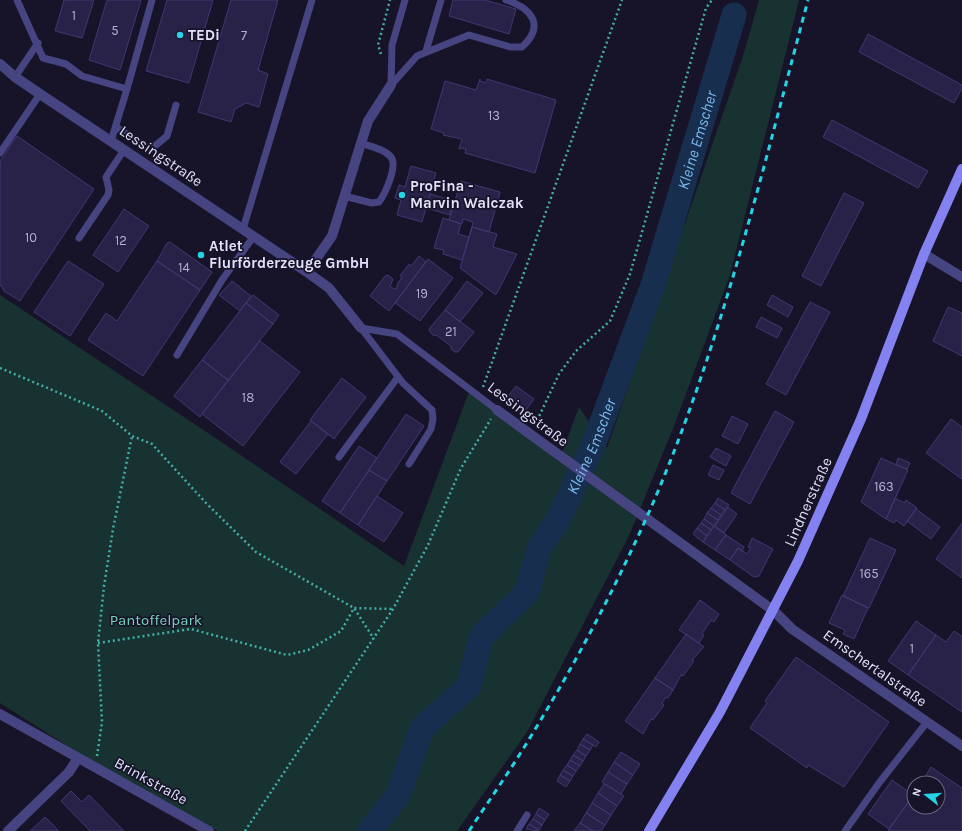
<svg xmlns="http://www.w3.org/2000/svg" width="962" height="831" font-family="Karla,sans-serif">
<rect width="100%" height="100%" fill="#171429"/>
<path fill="#183231" d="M759,0H799L730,275L674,426L629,536L527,732L457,831H218L99,766L0,703V295L214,437L404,566L470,389L560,458L579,407L607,448L743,56Z"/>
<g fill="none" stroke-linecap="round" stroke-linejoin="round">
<path stroke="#182e4e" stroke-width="25" id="s1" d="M370,831L398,795L422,728L469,686L481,637L527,592L539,548L558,520L594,443L653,285L734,15"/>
</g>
<path fill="#292248" stroke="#423771" d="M64,0H94L82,38L55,31Z
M107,0H141L120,70L89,60Z
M167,0H213L189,83L146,71Z
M231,0H278L258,70L268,74L259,107L246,103L235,109L231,122L198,112Z
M453,0H485L516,9L509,34L449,16Z
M868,34L962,85V88L954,103L859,52Z
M480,79V81L486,83L487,79L556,100L535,173L465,153L466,149L461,148L459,149L462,139L443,135L444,133L431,129L445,81L476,90Z
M832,120L928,171L918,188L823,137Z
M17,136L94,189L20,301L4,291L1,285L0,286V161Z
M411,166L436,173L422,222L397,215L401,200L395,198L399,185L405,187Z
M461,181L500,192L489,232L472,227L473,222L463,219L462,224L449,220Z
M844,193L864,203L821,286L802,276Z
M430,194L454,201L450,215L426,208Z
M124,209L149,226L118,272L93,255Z
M443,218L461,224L458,234L469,237L472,227L462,260L443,254L444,250L434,248Z
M472,227L497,234L493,247L517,254L496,295L460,268Z
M170,242L212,272L200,290L157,261L167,243Z
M419,256L426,262L389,311L370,296L385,276L388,275L393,279L390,286L394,289L397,288V285L402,277L400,276L409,264L411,266Z
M428,259L453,278L420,321L395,303Z
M68,261L104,284L70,336L34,312Z
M157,261L200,290L143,376L88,340L106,313L117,321Z
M232,281L251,296L240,311L219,295Z
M467,281L483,293L460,322L445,310Z
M253,295L279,315L273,324L246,303Z
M772,295L793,307L788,317L767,305Z
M810,302L830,312L786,395L766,384Z
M246,303L273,324L228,380L202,360Z
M948,307L962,313V356L933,341Z
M445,310L474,332L458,352H455L451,349V346L436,335L434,336L430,332L429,329Z
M761,317L782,328L777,338L756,327Z
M260,341L300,372L243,446L202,414Z
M202,360L228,380L200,417L174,396Z
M342,378L366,397L334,439L310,420Z
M516,386L534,399L523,414L504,401Z
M775,411L794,422L750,504L731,493Z
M406,414L424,426L387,481L369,470Z
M732,416L748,424L738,444L722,436Z
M951,419L962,427V479L926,453Z
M311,421L328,434L296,474L280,462Z
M359,446L377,458L340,513L322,501Z
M716,448L731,456L726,466L710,457Z
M881,458L908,470L886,519L861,502Z
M898,458L910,463L907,469L896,465Z
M713,465L724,470L719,480L708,475Z
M369,470L387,481L358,525L340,513Z
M377,496L403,513L384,542L358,525Z
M718,498L729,505L725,510L715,503Z
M895,498L905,503L906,500L917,508L904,526L896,520L894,523L886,519Z
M715,503L725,510L721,515L711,508Z
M728,507L737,514L724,533L715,526Z
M711,508L721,515L718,520L707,513Z
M916,509L940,527L931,539L907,521Z
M707,513L718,520L714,526L704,519Z
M704,519L714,526L711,530L701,523Z
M701,523L711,530L707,536L697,528Z
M962,523V578L936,559Z
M714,526L726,535L715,550L703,542Z
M697,528L707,536L703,542L693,534Z
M726,535L744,547L742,551L738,548L730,560L715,550Z
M752,538L773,549L759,576L754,577L730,560L738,548L747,554L751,548L748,547Z
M870,538L896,550L869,608L843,596Z
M842,595L868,608L854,639L843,634L845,630L829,623Z
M700,600L719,614L714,622L711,620L702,634L704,635L699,643L679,630Z
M916,621L936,635L908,675L888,661Z
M954,631L962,636V712L908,675L936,635L946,642Z
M686,634L704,647L692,660L694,661L683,676L681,675L673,690L655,678Z
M796,657L889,722L844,787L808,765L807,768L750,728L767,703L765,701Z
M655,678L673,690L668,698L666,697L662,703L664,705L653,720L651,719L643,734L625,721Z
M587,734L599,742L596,747L583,739Z
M583,739L593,745L590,750L580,744Z
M580,744L590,750L586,756L577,750Z
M577,750L586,756L583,761L573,755Z
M621,752L640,764L633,775L614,762Z
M573,755L583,761L580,766L570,760Z
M570,760L580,766L576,771L567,765Z
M614,762L633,775L627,784L608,772Z
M567,765L576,771L573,776L563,770Z
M931,767L962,788V831H888L914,794V807H938V783H921Z
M563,770L573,776L570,781L560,775Z
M608,772L627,784L621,794L602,782Z
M560,775L570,781L566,787L557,781Z
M892,780L913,795L889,829L868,814Z
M604,784L624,796L617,806L598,793Z
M71,791L82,802L89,795L124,831H90L61,801Z
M598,793L617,806L611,815L592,803Z
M592,803L611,815L605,825L586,813Z
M539,808L549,814L545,820L536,814Z
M586,813L605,825L601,831H593L580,823Z
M536,814L545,820L542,825L533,819Z
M45,817L59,831H30Z
M533,819L542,825L539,830L529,824Z
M580,823L593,831H574Z
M529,824L539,830L538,831L526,829Z"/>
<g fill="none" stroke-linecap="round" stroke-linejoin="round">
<path stroke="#40afa7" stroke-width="2.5" stroke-dasharray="2 3" stroke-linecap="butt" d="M381,54L378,45L390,0
M0,368L102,411L132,436L152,444L205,502L256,552L354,608L374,639
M483,387L622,0
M535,425L559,374L576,351L610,321L630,274L706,8L712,0
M98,643L191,629L287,655L308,650L341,631L354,608L392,609
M97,756L102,722L98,643L104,586L113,529L132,436
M245,831L393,609L428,545L461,468L491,419"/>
<path stroke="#464582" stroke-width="7" d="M17,0L43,58L66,64L82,76L127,89L152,0
M426,51L441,0
M15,77L38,43
M391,85L417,56L469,35L510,47H522C546,25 531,8 506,0
M391,85L392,45L405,0
M116,127L150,150L167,136L176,105
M111,141L127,89
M0,153L40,94
M344,196L372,203L379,202C385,194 398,166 391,157C385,149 369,146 360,143
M243,229L312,0
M79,238L108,195L109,190L106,177L124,150
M361,328L403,383L432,410L433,419L431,429L409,464
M361,328L397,334L497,410
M177,355L222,280L254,236
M339,457L398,377
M517,831L527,815
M845,831L879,783L927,722"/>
<path stroke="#464582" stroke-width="10" d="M0,64L15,77L40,94L307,272L329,288L361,328
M924,254L962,277
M307,272L332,236L368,121L391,85
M497,410L774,611L792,629L962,746
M0,714L209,831
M8,831L69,772L78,758"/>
<path stroke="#8382f0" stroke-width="10" d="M649,831L720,712L798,561L861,419L924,254L962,169"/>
<path stroke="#22d4e5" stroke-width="3" stroke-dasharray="6 5" stroke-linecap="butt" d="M469,831C490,799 512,768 531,736C577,661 618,583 653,503C722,342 763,169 808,0"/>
</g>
<g fill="#22d4e5" stroke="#171429" stroke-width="1.5">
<circle cx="180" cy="35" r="4"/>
<circle cx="402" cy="195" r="4"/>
<circle cx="201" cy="255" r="4"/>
</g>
<g text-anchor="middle" stroke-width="3.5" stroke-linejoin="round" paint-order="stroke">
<g font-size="13" fill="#b4b0ce">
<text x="74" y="20">1</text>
<text x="115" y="35">5</text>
<text x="244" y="40">7</text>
<text x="494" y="120">13</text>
<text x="31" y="242">10</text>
<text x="121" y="245">12</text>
<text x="184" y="272">14</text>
<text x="422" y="298">19</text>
<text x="451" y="336">21</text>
<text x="248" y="402">18</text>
<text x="884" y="491">163</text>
<text x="869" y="578">165</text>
<text x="912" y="653">1</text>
</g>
<g font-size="15" font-weight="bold" fill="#e2e0fb" stroke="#171429" text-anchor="start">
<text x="188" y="40">TEDi</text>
<text x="410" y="191">ProFina -<tspan x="410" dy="17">Marvin Walczak</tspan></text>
<text x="209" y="251">Atlet<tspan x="209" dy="17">Flurförderzeuge GmbH</tspan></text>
</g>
<g font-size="15" fill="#e2e0fb" stroke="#171429">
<text transform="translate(161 156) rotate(34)" y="5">Lessingstraße</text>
<text transform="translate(528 414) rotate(37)" y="5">Lessingstraße</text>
<text transform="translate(808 502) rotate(-66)" y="5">Lindnerstraße</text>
<text transform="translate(875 668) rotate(35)" y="5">Emschertalstraße</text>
<text transform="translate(151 781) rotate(29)" y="5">Brinkstraße</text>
</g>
<g font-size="15" fill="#73d4ba" stroke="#171429">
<text x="156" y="625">Pantoffelpark</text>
</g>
<g font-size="16" font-style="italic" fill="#7abbef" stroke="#171429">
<text dy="6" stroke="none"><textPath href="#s1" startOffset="779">Kleine Emscher</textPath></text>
<text dy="6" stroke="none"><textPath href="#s1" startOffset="455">Kleine Emscher</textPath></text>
</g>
</g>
<g transform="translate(926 795) rotate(287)"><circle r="19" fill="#171429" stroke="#68667d"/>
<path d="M0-3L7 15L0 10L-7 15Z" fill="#22d4e5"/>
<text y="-6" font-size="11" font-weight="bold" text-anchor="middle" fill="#e2e0fb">N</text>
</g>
</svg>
